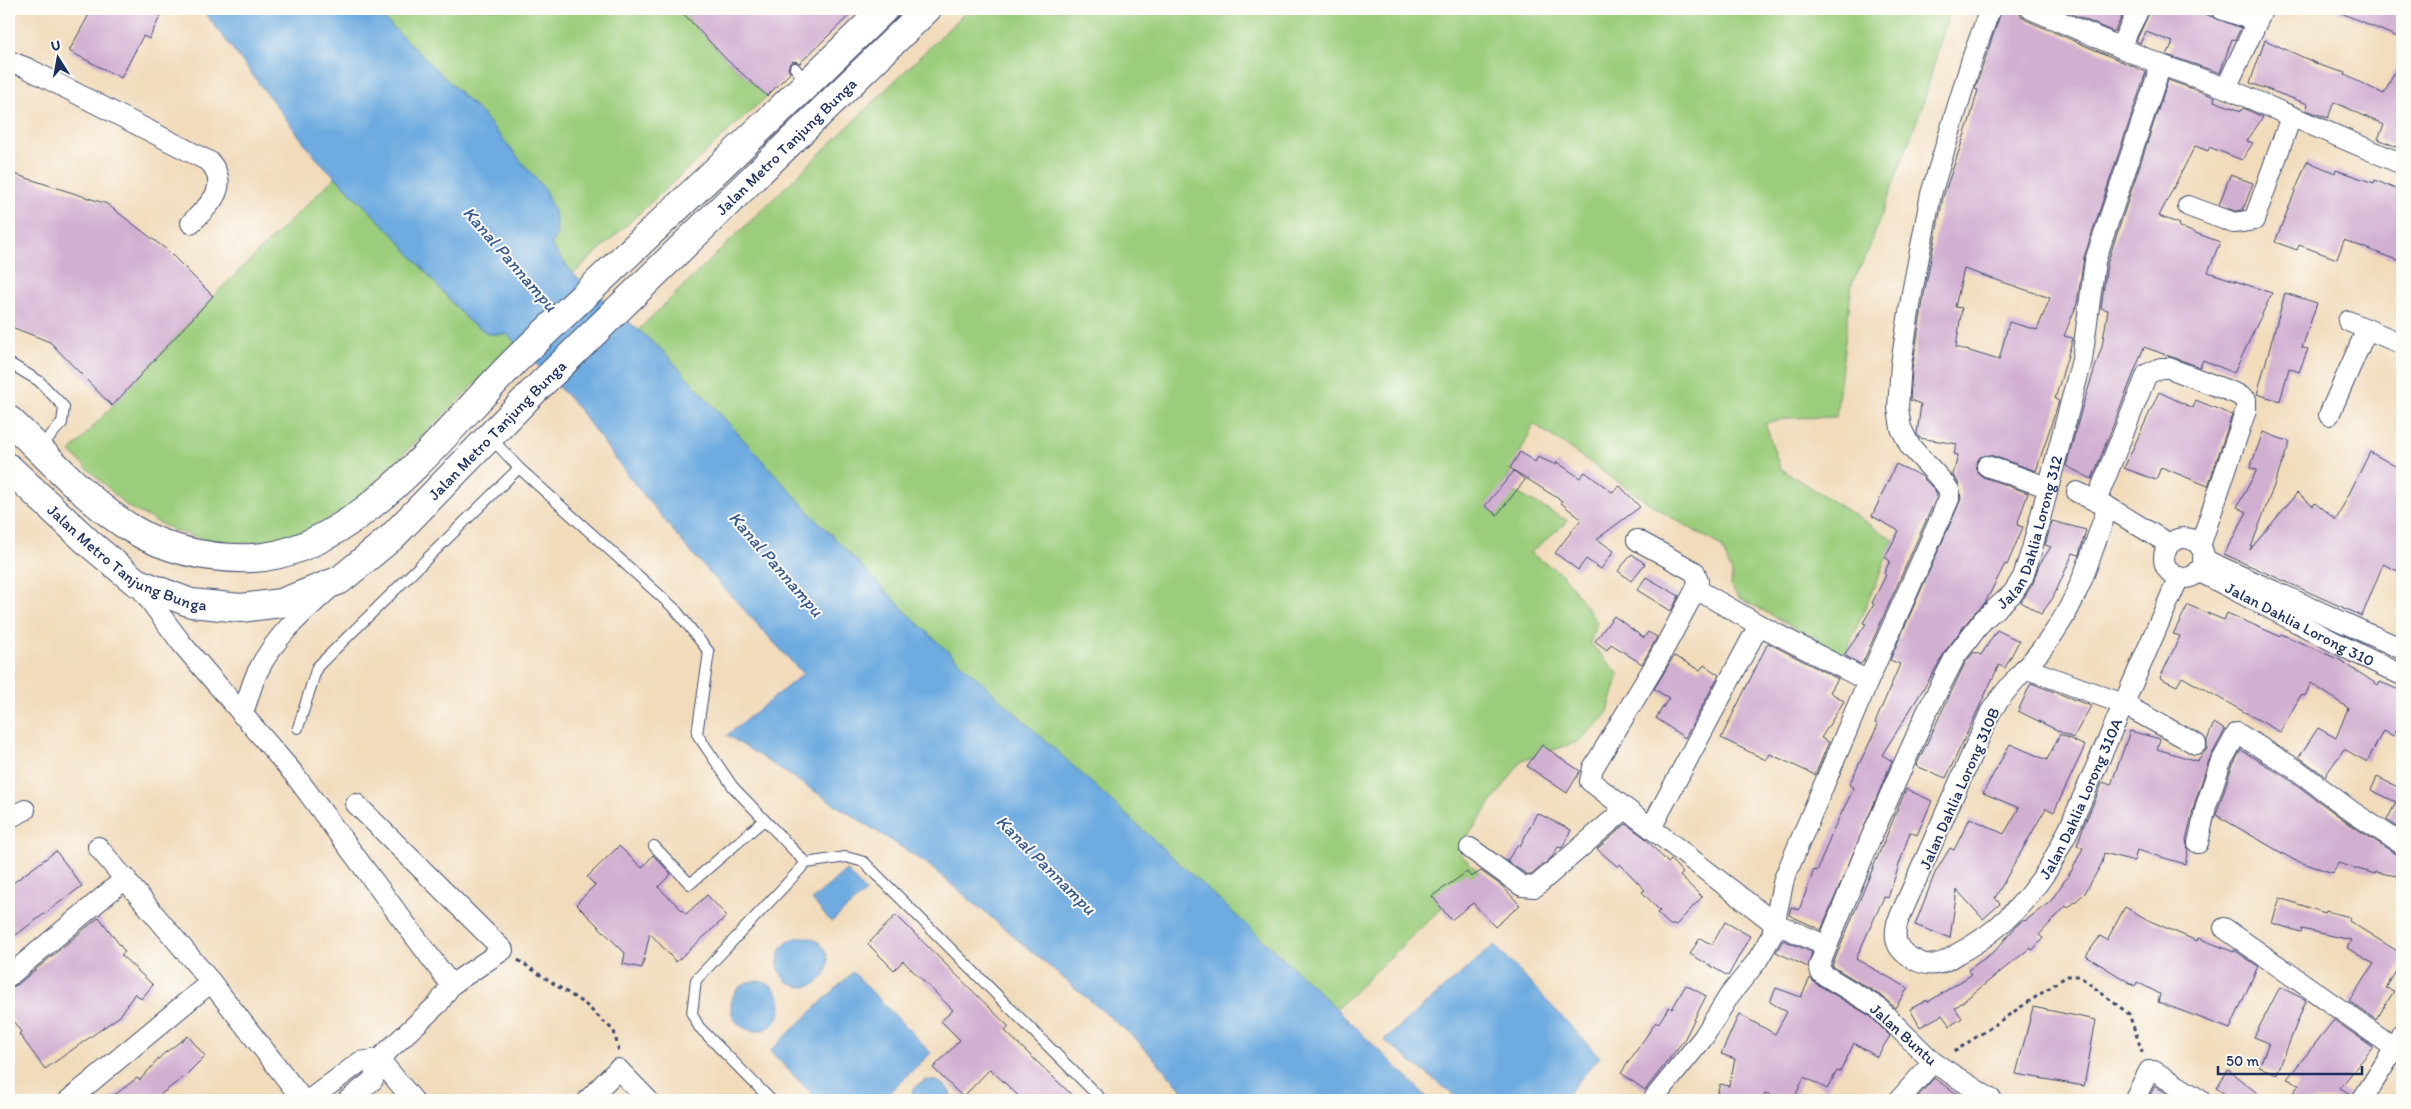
<svg xmlns="http://www.w3.org/2000/svg" width="2411" height="1109" font-family="Itim,sans-serif">
<rect width="100%" height="100%" fill="#fdfcf7"/>
<filter id="ink" filterUnits="userSpaceOnUse"><feTurbulence type="fractalNoise" baseFrequency=".02" numOctaves="2"/><feDisplacementMap in="SourceGraphic" scale="10" xChannelSelector="R" yChannelSelector="G"/><feConvolveMatrix kernelMatrix="1 2 1 2 8 2 1 2 1" color-interpolation-filters="sRGB"/></filter>
<filter id="wash" filterUnits="userSpaceOnUse"><feTurbulence type="fractalNoise" baseFrequency=".0096" numOctaves="4" result="noise"/><feDisplacementMap in="SourceGraphic" scale="20" xChannelSelector="R" yChannelSelector="G"/><feGaussianBlur stdDeviation="1.12" result="paint"/><feColorMatrix in="noise" values="0 0 0 0 0 0 0 0 0 0 0 0 0 0 0 0 0 1.4 0 .05"/><feComposite in="paint" operator="in"/></filter>
<g filter="url(#wash)">
<rect width="100%" height="100%" fill="#f1dbbb"/>
<path fill="#9ccd7c" stroke="#5c7e6d" d="M374,9H679L727,60L767,96L573,274L551,245L557,232L555,215L545,190L482,114Z
M969,9H1950L1922,107L1867,254L1852,283L1836,417L1789,418L1765,423L1780,468L1894,540L1845,655L1738,597L1731,586L1732,573L1721,546L1662,512L1534,424L1504,486L1568,521L1530,553L1563,575L1597,622L1590,643L1619,674L1607,715L1578,742L1522,760L1457,851L1479,872L1336,1009L916,622L811,514L663,351L638,330Z
M335,177L391,232L468,321L489,334H507L516,344L347,509L299,534L252,543L214,542L173,530L128,507L70,452L213,296Z"/>
<path fill="#6dabe0" stroke="#446d9f" d="M202,9H374L482,114L545,190L555,215L557,232L551,245L573,274L663,351L811,514L916,622L1314,987L1430,1100H1192L1136,1039L926,863L727,735L803,674L688,549L626,473L575,404L507,334H489L468,321L391,232L316,158Z
M846,870L866,892L831,922L812,900Z
M778 962a25 25 0 1 1 50 0a25 25 0 1 1-50 0Z
M1494,945L1600,1057L1562,1100H1460L1384,1040Z
M853,972L931,1053L881,1100H818L770,1051Z
M731 1006a25 25 0 1 1 50 0a25 25 0 1 1-50 0Z
M926,1080C941,1080 950,1086 952,1100H909L914,1088Z"/>
<g id="blocks">
<path fill="#d1afd1" fill-rule="evenodd" d="M92,9H164L149,39L143,36L121,78L69,51Z
M679,9H856L800,63L794,61L790,63L788,69L790,73L767,96L727,60Z
M2002,9H2019L2021,16L2026,20L2146,72L2084,257L2077,304L2064,336L2073,338L2055,399L2059,401L2036,471L1990,455L1980,457L1976,463L1978,473L1983,477L2028,493L2017,525L2023,527L2007,565L2005,564L1985,603L1974,613L1946,650L1932,675L1882,755L1892,761L1821,930L1789,915L1791,907L1799,910L1814,870L1817,871L1833,830L1854,788L1849,785L1878,725L1875,723L1900,664L1890,660L1961,499L1959,484L1953,475L1958,455L1954,454L1957,444L1919,438L1917,434L1921,404L1910,400L1912,370L1924,295L1943,197L1970,119L1978,90L1975,89ZM1964,269L2050,298L2037,330L2009,322L1999,360L1956,347L1962,308L1955,307Z
M2060,9H2126L2114,32Z
M2151,9H2192L2241,28L2235,40L2232,39L2220,73L2167,55L2173,42L2146,32L2140,43L2136,41Z
M2332,9H2402V39Z
M2265,40L2322,66L2346,73L2345,75L2384,94L2402,56V149L2378,139L2384,125L2334,102L2328,118L2306,110L2308,104L2250,83Z
M2168,80L2215,97L2214,101L2241,111L2243,108L2263,117L2247,141L2253,143L2242,160L2209,147L2208,151L2195,146L2159,216L2180,224L2179,227L2220,242L2208,272L2272,293L2234,373L2203,360L2200,367L2144,347L2092,479L2066,466L2082,408L2102,346L2108,310L2101,308L2107,264Z
M2307,161L2335,173L2336,170L2374,183L2375,180L2402,192V226L2397,238L2402,240V262L2344,240L2337,259L2299,245L2297,250L2275,242Z
M14,174L107,204L167,250L213,296L112,406L50,342L9,326V188Z
M2230,175L2253,183L2243,210L2235,211L2219,205Z
M2285,293L2317,303L2302,348L2308,349L2299,372L2289,368L2280,401L2257,394Z
M2159,392L2193,408L2196,400L2232,415L2208,486L2161,467L2156,480L2124,468Z
M2263,432L2290,442L2250,550L2297,493L2313,506L2315,503L2336,520L2370,452L2402,470V573L2383,564L2362,616L2224,554L2247,512L2237,507L2257,470L2250,468Z
M1520,452L1535,462L1538,457L1556,465L1557,462L1580,478L1585,472L1612,492L1620,486L1640,507L1597,539L1614,551L1601,569L1586,559L1578,570L1555,553L1581,519L1561,503L1562,501L1510,468Z
M1896,464L1921,476L1935,490L1937,496L1863,662L1860,664L1844,655L1866,624L1863,623L1874,604L1872,603L1886,575L1884,573L1890,561L1885,557L1899,531L1872,516Z
M1514,471L1525,480L1497,515L1485,506Z
M2052,521L2086,530L2079,555L2073,553L2053,598L2041,614L2021,602L2033,583L2039,565L2051,547L2045,545Z
M1632,554L1645,564L1631,581L1618,571Z
M1646,577L1679,596L1671,611L1637,590Z
M2188,605L2224,620L2227,613L2279,636L2281,634L2340,660L2378,685L2380,682L2402,691V716L2394,736L2383,731L2367,762L2344,749L2325,776L2299,757L2318,728L2336,738L2348,708L2311,683L2305,696L2301,695L2280,732L2182,677L2177,686L2160,678L2180,636L2173,634Z
M1614,616L1644,638L1648,632L1657,637L1642,664L1611,644L1607,650L1595,641Z
M1997,630L2019,641L2005,668L1999,665L1946,778L1916,766L1965,663L1974,652L1981,655Z
M1768,643L1838,679L1830,692L1844,701L1821,738L1829,742L1815,775L1770,754L1766,760L1721,738Z
M1674,656L1700,670L1704,665L1719,675L1685,738L1656,718L1669,698L1654,689Z
M2031,683L2091,706L2073,738L2018,711Z
M2214,723L2225,730L2209,760L2195,802L2186,840L2188,849L2185,864L2137,850L2134,861L2104,853L2102,863L2085,893L2068,908L2066,906L2039,935L2043,938L2033,950L2030,948L1955,1008L1962,1018L1950,1026L1942,1015L1920,1027L1910,1009L1927,1000L1928,1002L1971,975L1968,970L1995,951L2018,924L2024,920L2025,921L2050,902L2072,870L2083,848L2077,845L2084,825L2103,782L2111,785L2130,731L2160,739L2157,749L2197,761L2207,749V740Z
M2060,734L2085,746L2054,812L2046,808L1995,898L2000,904L1983,919L1957,890L1950,938L1915,925L1935,873L1950,848L1954,850L1970,818L2004,834L2019,808L1983,793L2010,744L2047,760Z
M1542,745L1580,771L1567,793L1527,766Z
M2241,750L2290,780L2348,823L2396,854L2402,856V877L2375,872V874L2338,863L2333,873L2294,860L2216,815L2231,769Z
M2377,777L2402,789V830L2387,820L2396,802L2371,790Z
M1906,789L1932,801L1917,835L1910,832L1888,898L1884,897L1856,959L1908,988L1895,1008L1883,997L1832,966Z
M1537,813L1571,830L1562,848L1558,847L1552,857L1531,875L1526,874L1507,861L1518,844L1520,846Z
M1626,824L1644,837L1668,863L1671,860L1683,873L1680,876L1702,897L1676,925H1670L1657,913L1660,911L1642,892L1645,890L1620,864L1618,867L1597,849Z
M619,846L642,868L653,855L671,874L658,887L686,914L707,895L727,916L676,962L650,933L642,968L623,964L625,953L576,904L595,885L587,877Z
M56,851L82,886L9,940V886Z
M1481,871L1502,886L1520,905L1495,927L1473,903L1451,920L1432,896L1467,872L1471,877Z
M2280,898L2325,913L2326,911L2350,917L2349,921L2402,954V961L2386,988L2394,991L2376,1020L2349,1001L2374,964L2347,948L2351,940L2302,929L2301,932L2272,923Z
M2125,907L2150,921L2197,941L2198,938L2234,952V950L2258,966L2230,1029L2158,1002L2160,994L2137,982L2135,986L2086,956L2100,936L2107,940Z
M896,915L1009,1027L1005,1031L1077,1100H1023L990,1069L963,1097L933,1068L960,1040L941,1021L953,1010L903,961L894,970L868,944Z
M99,917L125,952L121,955L153,985L141,999L135,993L120,1016L45,1069L19,1034L21,1032L9,1015V988L17,985Z
M1725,922L1750,936L1728,976L1690,954L1700,938L1712,945Z
M1783,940L1812,952L1808,967L1776,952Z
M1810,978L1815,983L1870,1016L1890,1036L1877,1057L1854,1043L1840,1072L1837,1071L1827,1089L1804,1077L1794,1099L1765,1093L1763,1100L1716,1098L1720,1084L1729,1086L1735,1059L1721,1054L1739,1014L1775,1034L1787,1012L1770,1002L1776,988L1801,997Z
M1686,985L1706,996L1684,1040L1645,1090L1621,1073L1656,1022L1658,1024L1669,1007L1672,1009Z
M2280,987L2306,1000L2277,1074L2259,1067L2269,1043L2254,1037Z
M2033,1007L2096,1020L2084,1086L2016,1074Z
M2334,1020L2373,1047L2340,1088L2352,1095L2350,1100H2289L2299,1084L2287,1079Z
M188,1036L205,1056L184,1077L153,1100H108L137,1078L140,1080L162,1055Z
M2228,1070L2266,1100H2234L2216,1088Z
M1934,1078L1966,1100H1915Z
M2155,1086L2178,1100H2147Z"/>
</g>
</g>
<g filter="url(#ink)">
<use href="#blocks" fill-opacity="0" stroke="#3b496c" stroke-width="1"/>
<g fill="none" stroke-linecap="round" stroke-linejoin="round">
<g stroke="#3b496c" stroke-width="12">
<path id="lane" d="M795,68L807,83
M9,363L39,381L64,407L62,423L39,448
M491,438L519,468L675,609L709,652L697,734L733,787L806,863
M298,728L317,667L519,468
M654,846L690,884L764,820
M771,1100L699,1027L692,1014L696,980L806,863L846,857L864,862L1102,1100"/>
</g>
<g stroke="#3b496c" stroke-width="22">
<g id="street">
<path d="M2031,9L2161,65L2226,88L2402,164"/>
<path d="M2221,9L2256,21"/>
<path d="M2120,47L2139,9"/>
<path d="M9,61L27,68L210,162C231,188 209,205 191,223"/>
<path d="M2226,88L2263,9"/>
<path d="M2188,206L2234,223L2254,220L2291,117"/>
<path d="M2348,321L2402,344"/>
<path d="M2329,415L2367,329"/>
<path d="M1987,466L2047,487"/>
<path d="M2077,492L2108,507L2169,544"/>
<path d="M2096,501L2147,374L2161,368H2169L2237,394L2246,400V410L2200,546"/>
<path id="s1" d="M2108,507C2093,547 2081,593 2057,628C2038,659 2009,682 1990,713L1897,923C1894,937 1895,947 1908,956C1917,961 1925,966 1936,964C1944,963 1951,958 1957,954C1994,935 2025,904 2048,869C2056,856 2062,842 2069,829L2179,577"/>
<circle cx="2184" cy="558" r="20"/>
<path d="M1637,540L1695,572L1698,581L1696,589L1759,625L1868,681"/>
<path d="M2203,559L2402,649"/>
<path id="s2" d="M2198,571L2346,648L2402,675"/>
<path d="M136,582L182,644L294,774L451,985L439,1003L379,1059L373,1080L348,1100"/>
<path d="M1696,589L1654,667L1593,768L1590,781L1774,923L1827,946"/>
<path d="M2025,668L2123,704L2196,744"/>
<path d="M242,715C248,701 251,684 258,671C274,638 302,613 329,589"/>
<path d="M356,804L503,950L451,985"/>
<path d="M9,818L25,810"/>
<path d="M1651,828L1759,625"/>
<path d="M2198,843L2206,806L2220,764L2237,733L2297,770L2354,813L2402,844"/>
<path d="M98,847L211,982L303,1100"/>
<path d="M1470,848L1522,886L1535,887L1625,809"/>
<path d="M2224,928L2402,1053"/>
<path d="M9,976L126,878"/>
<path d="M379,1059L413,1100"/>
<path d="M1655,1097L1703,1038L1729,996L1757,961L1772,935L1784,879L1868,681L1949,499V490L1944,483L1910,446L1901,428L1898,408L1901,364L1912,293L1931,194L1972,59L1990,9"/>
<path d="M69,1100L211,982"/>
<path d="M309,1100L360,1062L379,1059"/>
<path d="M588,1100L618,1069L648,1100"/>
<path d="M1899,1100L1933,1062"/>
<path id="s3" d="M1992,1100L1933,1062L1877,1007L1821,973L1819,966L1870,840L1926,714L1955,657L1983,620L2013,593L2023,577L2032,549L2082,360L2095,261L2161,65"/>
<path d="M2134,1100L2149,1071H2154L2200,1100"/>
<path d="M2362,1100L2395,1048L2402,1033"/>
</g>
</g>
<g stroke="#3b496c" stroke-width="30">
<g id="secondary">
<path d="M9,420C88,494 133,562 253,558C291,556 326,538 357,516C419,471 466,409 520,356C642,240 765,126 884,9"/>
<path id="s4" d="M9,468L89,543L136,582L191,603L241,608L281,603L340,580L392,537L533,392L927,9"/>
</g>
</g>
<path stroke="#3b496c" stroke-width="3" stroke-dasharray="4 4" stroke-linecap="butt" d="M518,960L586,1005L614,1031L619,1052
M1954,1052L2067,976H2079L2129,1014L2143,1054"/>
<use href="#lane" stroke="#fff" stroke-width="10"/>
<use href="#street" stroke="#fff" stroke-width="20"/>
<use href="#secondary" stroke="#fff" stroke-width="28"/>
</g>
</g>
<g text-anchor="middle" stroke-width="4" stroke-linejoin="round" paint-order="stroke">
<g font-size="16" fill="#1b2f5e" stroke="#fdfcf7">
<text dy="6" stroke="none"><textPath href="#s4" startOffset="1006">Jalan Metro Tanjung Bunga</textPath></text>
<text dy="6" stroke="none"><textPath href="#s4" startOffset="601">Jalan Metro Tanjung Bunga</textPath></text>
<text dy="6" stroke="none"><textPath href="#s3" startOffset="709">Jalan Dahlia Lorong 312</textPath></text>
<text dy="6" stroke="none"><textPath href="#s4" startOffset="151">Jalan Metro Tanjung Bunga</textPath></text>
<text dy="6" stroke="none"><textPath href="#s2" startOffset="115">Jalan Dahlia Lorong 310</textPath></text>
<text transform="translate(1959 788) rotate(-66)" y="6">Jalan Dahlia Lorong 310B</text>
<text dy="6" stroke="none"><textPath href="#s1" startOffset="764">Jalan Dahlia Lorong 310A</textPath></text>
<text transform="translate(1904 1034) rotate(42)" y="6">Jalan Buntu</text>
</g>
<g font-size="18" font-style="italic" fill="#385a8c" stroke="#fdfcf7">
<text transform="translate(510 259) rotate(49)" y="6">Kanal Pannampu</text>
<text transform="translate(776 564) rotate(49)" y="6">Kanal Pannampu</text>
<text transform="translate(1046 865) rotate(45)" y="6">Kanal Pannampu</text>
</g>
</g>
<rect width="2411" height="1109" fill="none" stroke="#fdfcf7" stroke-width="30"/>
<g transform="translate(58 58) rotate(349)" stroke="#fdfcf7" stroke-width="4" paint-order="stroke">
<path d="M0-4L9 19L0 12L-9 19Z" fill="#1b2f5e"/>
<text y="-8" font-size="14" font-weight="bold" text-anchor="middle" fill="#1b2f5e">U</text>
</g>
<path d="M2218 1066v8h144v-8" fill="none" stroke="#1b2f5e" stroke-width="2.5"/>
<text x="2226" y="1066" font-size="15" fill="#1b2f5e" stroke="#fdfcf7" stroke-width="4" paint-order="stroke">50 m</text>
</svg>
